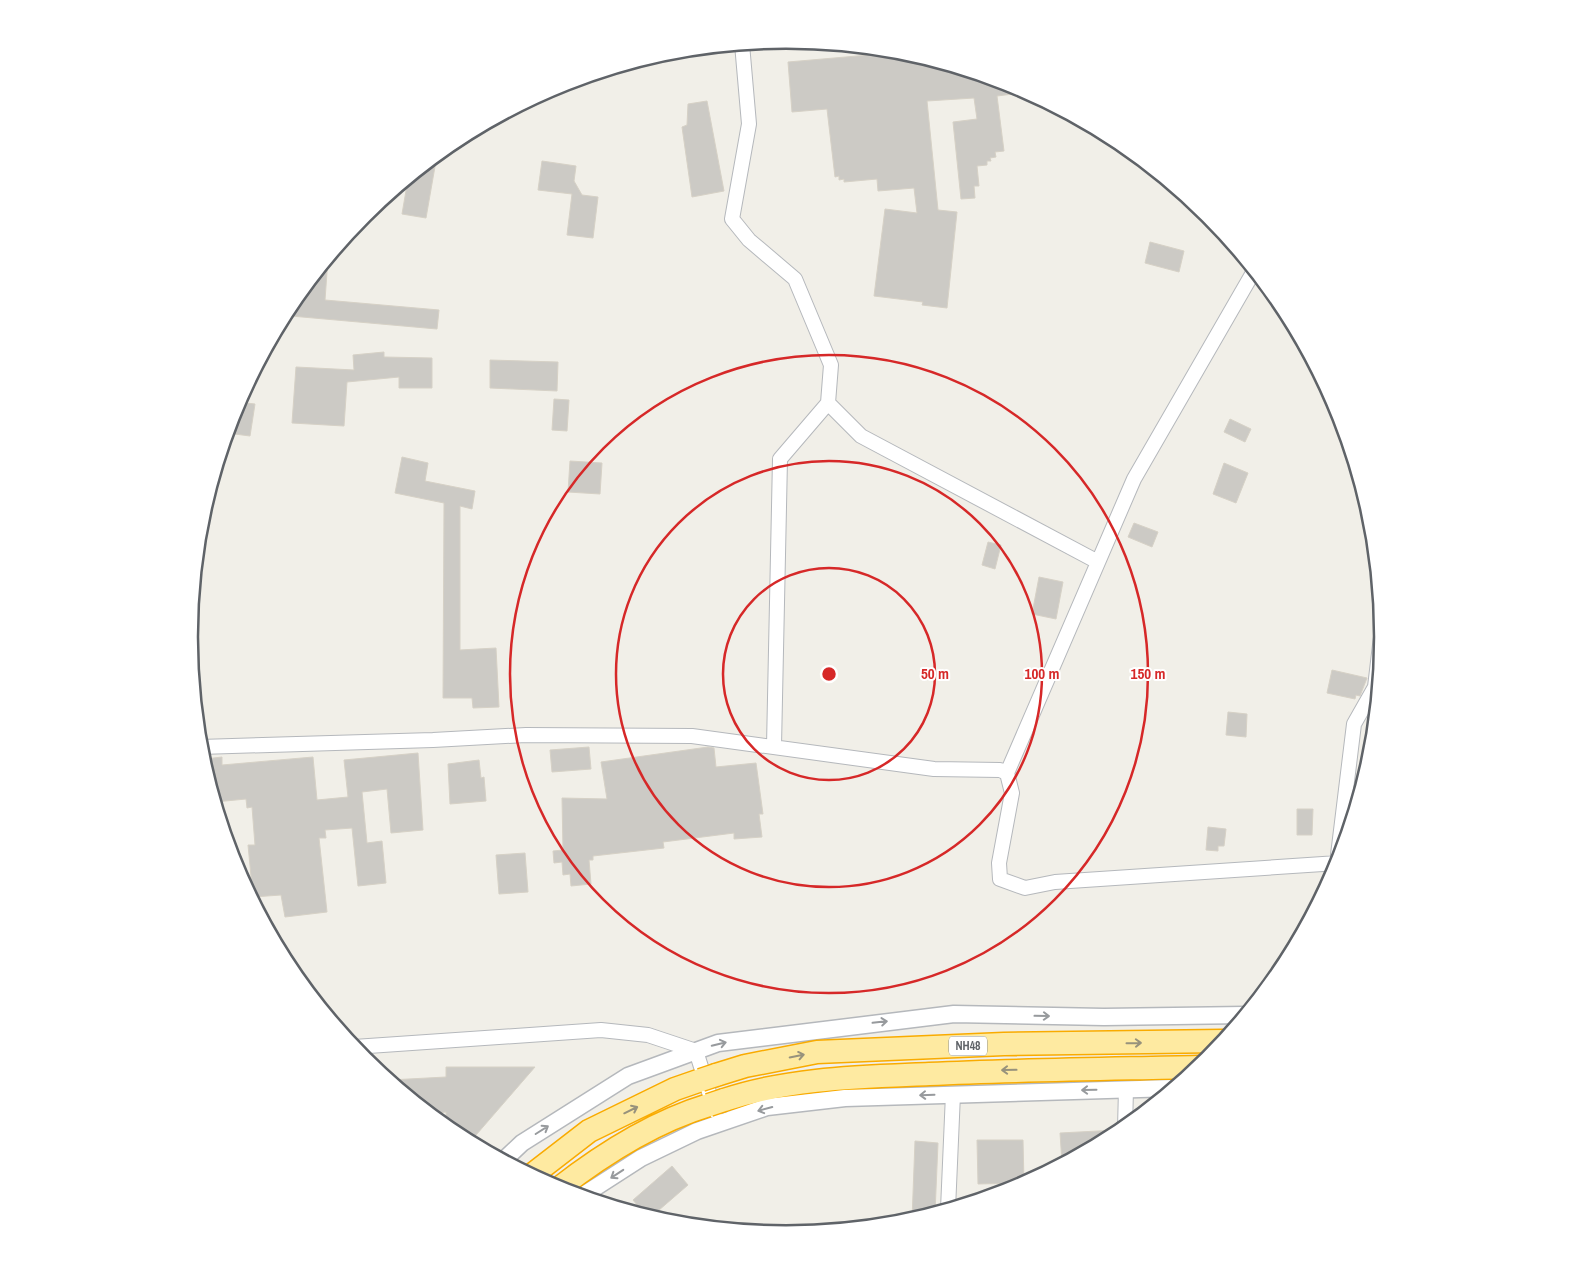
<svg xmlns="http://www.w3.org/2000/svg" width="1572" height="1274" font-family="'Archivo Narrow',sans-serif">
<rect width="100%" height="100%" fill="#f1efe8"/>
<path fill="#cccac5" stroke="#d6d1c6" d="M903,52L1012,85L1013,94L997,96L1004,151L995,152L996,157L990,158L991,161H987V165L977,166L979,186H974L975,198L961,199L953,122L977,119L974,98L927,101L938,210L957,212L947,308L922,305L923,302L874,296L885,209L917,213L914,188L878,191L877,179L844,182V179L839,180V176L835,177L827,109L792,112L788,62Z
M707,101L724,191L692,197L682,127L687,125L688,104Z
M437,155L426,218L402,214L408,179Z
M542,161L576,166L574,181L582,195L598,197L593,238L567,235L572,194L538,190Z
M1150,242L1184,251L1179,272L1145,263Z
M328,258L325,300L439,310L437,329L291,316L292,302Z
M384,352V357L432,358V388H399V377L347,382L344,426L292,423L296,367L354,370L353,355Z
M490,360L558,362L557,391L490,388Z
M554,399L569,400L567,431L552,430Z
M238,402L255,404L250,436L227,433Z
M1230,419L1251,429L1245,442L1224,432Z
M402,457L428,463L425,481L475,491L472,509L460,506V650L496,648L499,707L473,708L472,698H443L444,503L395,493Z
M570,461L602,463L600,494L568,492Z
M1224,463L1248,473L1236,503L1213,494Z
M1134,523L1158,532L1152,547L1128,537Z
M988,542L1001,545L995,569L982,565Z
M1039,577L1063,582L1056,619L1032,614Z
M1332,670L1367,678L1360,696L1356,695L1355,699L1327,693Z
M1228,712L1247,714L1246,737L1226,735Z
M589,747L591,769L552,772L550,750Z
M708,747L714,748L716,767L756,763L763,814H759L762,837L734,839V833L663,842L664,848L593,856V860H589L591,884L571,886L570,874L563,875L562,862L554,863L553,851L563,850L562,798L607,799L601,762Z
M418,753L423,830L391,833L387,789L362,792L367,843L382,841L386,883L358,886L352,828L325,830L326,838H319L327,912L285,917L281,895L253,897L248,845H255L252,807L247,808L246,799L215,802L206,773L205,759L222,757V765L313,757L317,800L348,797L344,760Z
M479,760L481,778L484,777L486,801L450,804L448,764Z
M1297,809H1313L1312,835H1297Z
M1208,827L1226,829L1224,846H1218V851L1206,850Z
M525,853L528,892L499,894L496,855Z
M446,1067H535L470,1142L446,1127V1112L430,1114L390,1080L446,1077Z
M1117,1130V1134L1062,1163L1060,1133Z
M977,1140H1023L1024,1183L978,1184Z
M915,1141L938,1143L935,1213L912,1220Z
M672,1166L688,1185L651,1217L646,1216L633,1200Z"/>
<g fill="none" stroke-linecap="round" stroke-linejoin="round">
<g stroke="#b5b8bc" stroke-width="16">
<path id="minor" d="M742,44L749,124L732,219L749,240L795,279L831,365L828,403L780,459L774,746
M828,403L861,436L1098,562
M200,747L433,740L526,735L692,736L934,769L1000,770L1007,773L1012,793L999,863L1000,879L1025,888L1055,882L1338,863
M1007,773L1134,479L1254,271
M1337,863L1354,724L1375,687L1382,628
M354,1047L601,1030L648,1035L696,1051L715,1111
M1125,1128L1126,1089
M948,1209L953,1094"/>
</g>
<g stroke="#b5b8bc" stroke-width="19">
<path id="tertiary" d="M504,1160L522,1143L628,1076L718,1043L954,1014L1104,1017L1245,1015
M582,1196L641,1158L697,1131L767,1107L845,1098L1173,1088"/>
</g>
<g stroke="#f9ab00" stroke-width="25">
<path id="trunk" d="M716,1075L745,1066L817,1052L1004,1044L1223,1041
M724,1100C790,1078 860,1077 929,1074C1019,1070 1108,1069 1198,1067
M532,1175L589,1131L675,1089L701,1080
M558,1189C604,1153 653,1122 709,1105"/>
</g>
<use href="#minor" stroke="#fff" stroke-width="14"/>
<use href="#tertiary" stroke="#fff" stroke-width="16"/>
<use href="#trunk" stroke="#feeaa1" stroke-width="22"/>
<g stroke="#f9ab00" stroke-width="25" stroke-linecap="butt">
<path id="trunk-bridge" d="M701,1080L716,1075
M709,1105L724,1100"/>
</g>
<use href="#trunk-bridge" stroke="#feeaa1" stroke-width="22"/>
</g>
<defs><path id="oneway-shaft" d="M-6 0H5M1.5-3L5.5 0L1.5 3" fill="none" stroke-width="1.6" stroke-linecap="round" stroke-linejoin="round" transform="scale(1.25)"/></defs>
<g stroke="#979a9d">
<use href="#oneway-shaft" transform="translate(1042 1016) rotate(1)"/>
<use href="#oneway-shaft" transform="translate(880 1022) rotate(-6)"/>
<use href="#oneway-shaft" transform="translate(719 1044) rotate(-14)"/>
<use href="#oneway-shaft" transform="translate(1089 1090) rotate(179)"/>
<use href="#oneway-shaft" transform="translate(927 1095) rotate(178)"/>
<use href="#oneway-shaft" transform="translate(765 1109) rotate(165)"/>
<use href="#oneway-shaft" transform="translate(542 1130) rotate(-32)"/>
<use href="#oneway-shaft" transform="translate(617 1174) rotate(147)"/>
</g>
<g stroke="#97927c">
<use href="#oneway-shaft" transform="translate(1134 1043) rotate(-1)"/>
<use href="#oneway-shaft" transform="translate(797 1056) rotate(-11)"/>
<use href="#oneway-shaft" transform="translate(1009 1070) rotate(179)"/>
<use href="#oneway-shaft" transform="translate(631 1110) rotate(-26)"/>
</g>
<g fill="none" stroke="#d62828" stroke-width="2.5">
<circle cx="829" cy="674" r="106"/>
<circle cx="829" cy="674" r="213"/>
<circle cx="829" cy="674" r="319"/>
</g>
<g text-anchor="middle" stroke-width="4" stroke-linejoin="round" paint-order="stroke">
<rect fill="#fff" stroke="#8f9295" stroke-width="1" x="949" y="1036.5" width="38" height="19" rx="4"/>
<g font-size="12" font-weight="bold" fill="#5f6368">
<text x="968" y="1050">NH48</text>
</g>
</g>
<path d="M0 0H1572V1274H0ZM198 637a588 588 0 1 1 1176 0a588 588 0 1 1-1176 0Z" fill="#fff" fill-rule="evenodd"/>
<path fill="none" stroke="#5f6368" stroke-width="2.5" d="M198 637a588 588 0 1 1 1176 0a588 588 0 1 1-1176 0Z"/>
<circle cx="829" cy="674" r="8" fill="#d62828" stroke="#fff" stroke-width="2.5"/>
<g font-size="15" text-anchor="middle" font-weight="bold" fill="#d62828" stroke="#fff" stroke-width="4" stroke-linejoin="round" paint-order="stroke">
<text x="935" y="679">50 m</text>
<text x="1042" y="679">100 m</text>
<text x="1148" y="679">150 m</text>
</g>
</svg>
